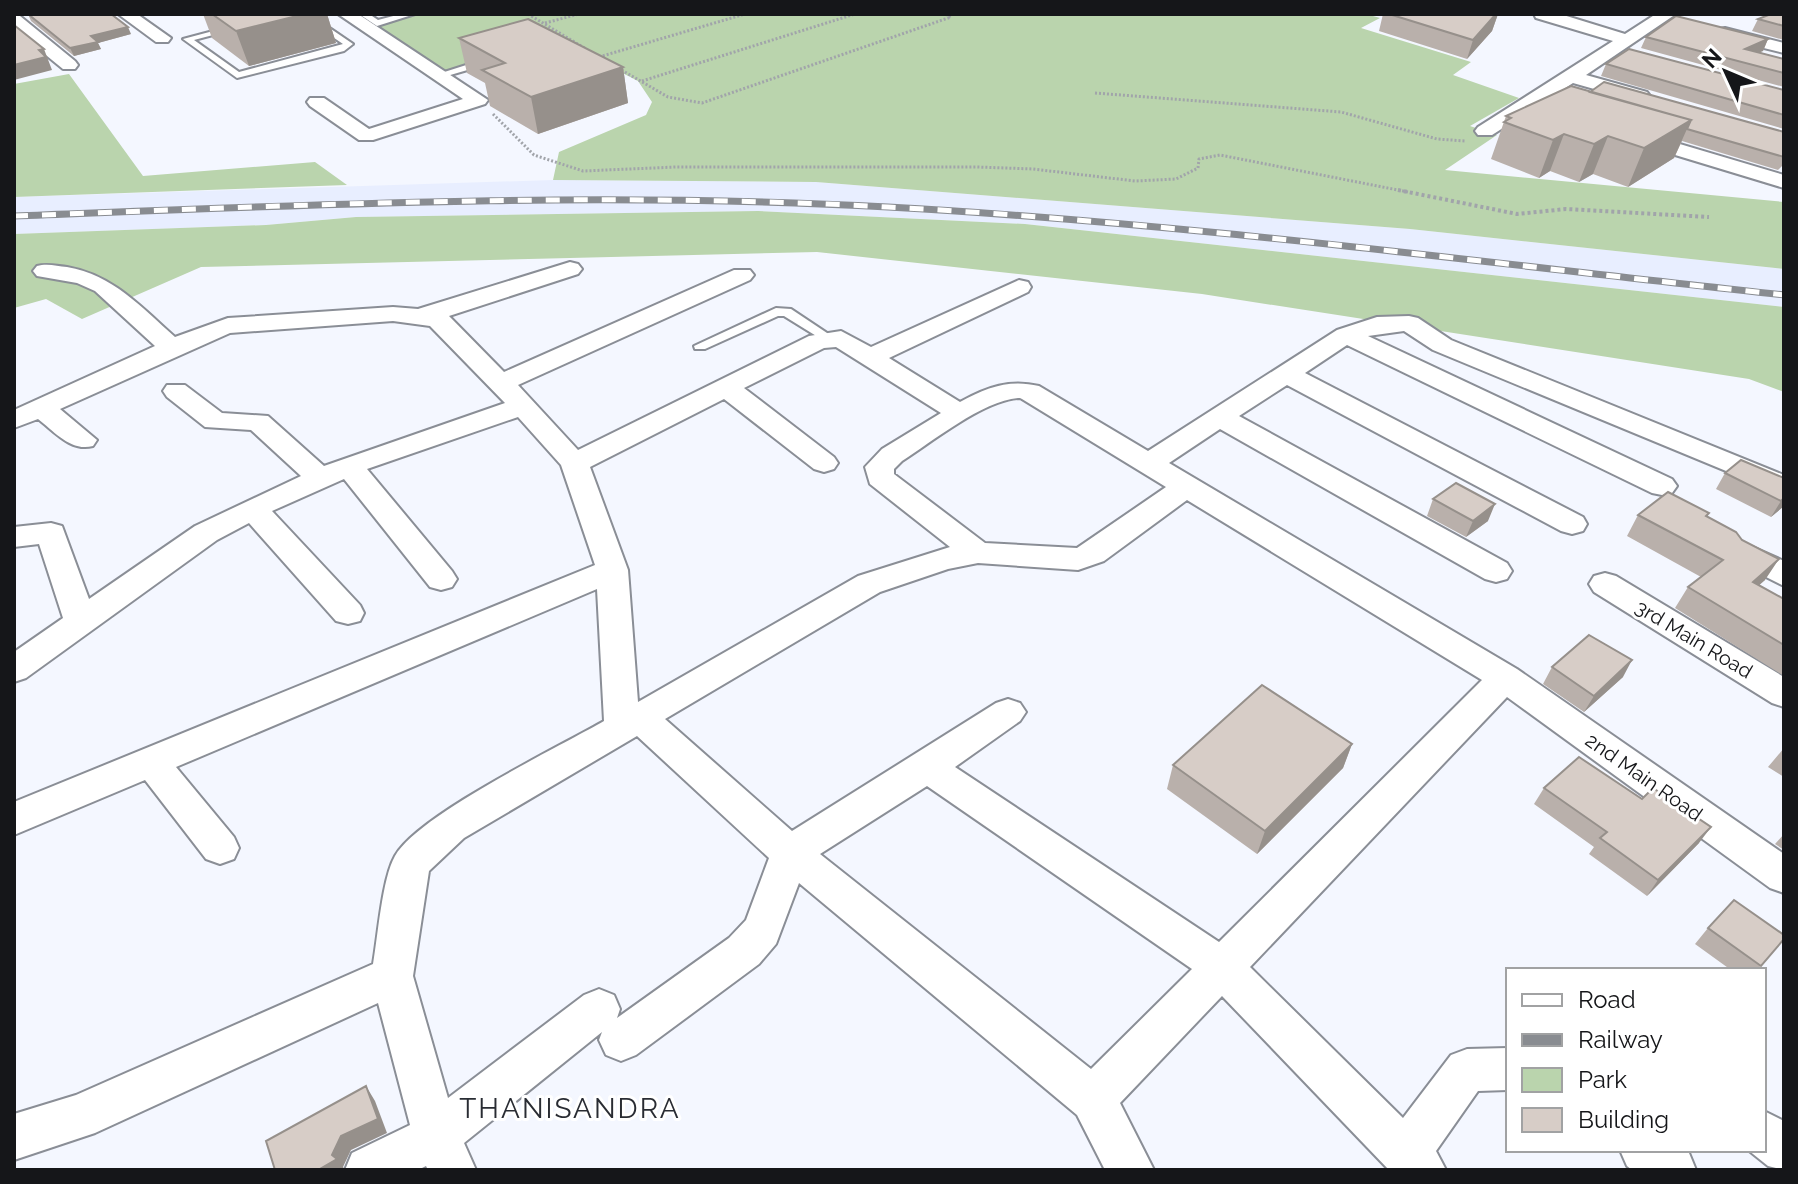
<svg xmlns="http://www.w3.org/2000/svg" width="1798" height="1184" font-family="Raleway,sans-serif">
<rect width="100%" height="100%" fill="#f4f7ff"/>
<path fill="#e8eeff" d="M553,180L816,182L1410,229L1784,269V307L1025,224L758,211L356,217L266,225L14,234V197Z"/>
<path fill="#bad4ad" d="M421,14H1366L1380,18L1361,28L1471,62L1453,75L1519,98L1470,126L1497,135L1445,170L1784,202V269L1410,229L816,182L553,180L559,152L646,115L652,102L638,81L556,39L446,71L375,26Z
M69,74L143,176L315,162L347,185L14,197V84Z
M758,211L1025,224L1784,307V392L1749,379L1202,294L817,252L201,267L82,319L46,299L14,308V234L266,225L356,217Z"/>
<g fill="none" stroke-linecap="round" stroke-linejoin="round">
<g stroke="#8a8e96" stroke-width="4">
<path id="lane" d="M299,14H309L353,44L344,51L237,78L183,39L232,26V30L194,40L239,72L343,44Z
M359,14H369L378,20L401,14H415L377,26Z
M485,59L488,60V64L440,78L435,75Z
M776,308L791,309L836,339L834,342H826L784,316H778L705,349H695L694,346Z"/>
</g>
<g stroke="#8a8e96" stroke-width="4">
<path id="street" d="M118,14H137L171,38L168,42H156Z
M338,14H358L488,100L485,104L373,140H359L310,106L307,102L310,98H324L369,129L463,99Z
M1534,14H1560L1625,34L1656,14H1676L1586,75L1647,92L1650,96L1647,100L1640,102L1573,83L1492,135H1478L1475,131L1478,127L1613,41L1536,18Z
M14,15L20,16L75,61L78,65L75,69H63L14,29Z
M1725,28L1784,43V53L1719,37L1716,33L1719,29Z
M1636,131L1784,175V188L1629,141L1626,137L1629,133Z
M570,262L578,264L582,269L578,274L449,316L504,372L734,270H750L754,275L750,280L518,385L578,450L809,336L841,331L871,347L1019,280L1028,282L1031,287L1028,292L889,358L960,402C987,387 1010,379 1039,386L1148,451L1337,330L1377,317L1409,316L1418,318L1451,340L1784,475V495L1433,350L1404,331L1368,336L1672,479L1677,486L1672,493L1662,495L1652,493L1347,345L1305,373L1583,517L1587,524L1583,531L1572,534L1561,531L1287,385L1239,416L1507,563L1512,571L1507,579L1496,582L1485,579L1220,429L1169,463L1517,669L1784,854V893L1770,888L1507,697L1250,967L1403,1118L1451,1055L1467,1049L1508,1048V1090L1478,1091L1436,1151L1446,1170H1389L1222,996L1120,1103L1154,1170H1105L1077,1115L799,883L776,944L759,964L636,1055L621,1061L606,1055L599,1040L602,1032L464,1143L476,1170H428L426,1166L418,1170H345L352,1153L410,1125L378,1003L95,1133L14,1160V1114L76,1095L373,964C378,936 382,879 395,856C418,815 557,748 604,721L597,589L176,767L234,837L239,848L234,859L220,864L206,859L145,780L14,835V802L595,565L561,465L518,417L367,469L452,571L457,579L452,587L441,590L430,587L344,479L272,511L360,605L364,613L360,621L348,624L336,621L249,523L217,540L26,678L14,682V652L63,618L39,544L14,547V527L51,523L62,526L89,599L195,526L301,476L251,430L205,427L167,397L163,391L167,385H185L222,413L268,416L324,466L505,403L430,326L393,321L230,333L60,409L97,440L93,446C71,452 55,432 38,419L14,428V410L155,346L95,291L77,283L37,276L33,271L37,266C47,263 57,266 67,267C113,275 141,307 175,337L228,318L393,307L418,309ZM836,347L941,413L882,449L865,467L870,484L950,547L858,576L638,702L628,570L590,467L724,399L814,469L824,472L834,469L838,463L834,457L744,388L824,348ZM1020,398L1022,399L1166,487L1077,548L985,543L894,474V469L902,461C932,442 985,399 1020,398ZM1187,500L1482,680L1219,942L955,767L1020,721L1026,712L1020,703L1008,699L996,703L792,831L665,719L880,592L948,569L978,563L1078,570L1104,561ZM637,736L769,858L746,920L729,938L617,1018L620,1009L614,995L599,989L584,995L448,1098L413,976L429,871L464,838ZM927,786L1192,969L1091,1069L820,854Z
M1741,542L1784,561V586L1730,559L1726,552L1730,545Z
M1605,573L1616,576L1784,677V707L1772,703L1594,592L1589,584L1594,576Z
M1764,1111L1784,1121V1170L1768,1166L1748,1150H1764Z
M1620,1150H1684L1689,1153L1696,1170H1632L1627,1166Z"/>
</g>
<path stroke="#a1a4aa" stroke-width="3" stroke-dasharray="2 2" stroke-linecap="butt" d="M528,14L586,49
M545,23L579,14
M599,57L745,14
M618,68L668,97L702,103L951,17L945,14
M642,81L855,14
M1095,93L1341,112L1437,139L1465,141
M493,114L534,155L583,171L676,167H977L1033,169L1135,181L1176,179L1198,168L1199,159L1220,155L1408,192"/>
<path stroke="#a1a4aa" stroke-width="4" stroke-dasharray="3 3" stroke-linecap="butt" d="M1398,190L1517,214L1566,209L1709,217"/>
<use href="#lane" fill="#fff" fill-rule="evenodd"/>
<use href="#street" fill="#fff" fill-rule="evenodd"/>
<g stroke="#898c91" stroke-width="7">
<path id="rail" d="M14,216C305,205 597,191 888,207C1187,223 1486,263 1784,295"/>
</g>
<use href="#rail" stroke="#fff" stroke-width="5" stroke-dasharray="14" stroke-linecap="butt"/>
</g>
<path fill="#b9b0ab" d="M28,14L131,34L98,43L101,49L74,56L31,21Z
M203,14H327L336,43L249,66L212,38Z
M1383,14H1498L1492,31L1467,59L1379,31Z
M1784,14V40L1752,31L1758,19Z
M1646,37L1768,39L1763,51L1759,52L1784,59V87L1641,48Z
M459,38L623,67L628,103L538,134L490,106L485,83L467,73Z
M1606,64L1784,90V129L1601,76Z
M1590,92L1784,132V164L1778,170L1682,141L1674,158L1628,187L1593,174L1579,182L1550,171L1539,178L1491,159L1506,116Z
M1725,473L1784,478V506L1771,517L1716,489Z
M1433,499L1488,521L1466,537L1427,516Z
M1709,513L1707,516L1765,580L1759,585L1784,599V676L1675,608L1688,587L1701,577L1627,536L1638,515Z
M1552,667L1623,677L1584,712L1543,684Z
M1352,744L1343,768L1257,854L1167,789L1173,765Z
M1784,748V777L1768,767Z
M1544,788L1699,843L1647,896L1589,854L1594,847L1534,804Z
M1784,834V850L1775,844Z
M1708,928L1784,939L1757,970H1731L1695,944Z"/>
<path fill="#96908b" d="M305,14H327L336,43L249,66L236,31Z
M1485,14H1498L1492,31L1467,59L1473,40Z
M128,27L131,34L98,43L101,49L74,56L70,48L91,36Z
M1768,39L1763,51L1740,60L1745,49Z
M44,49L52,70L14,80V65L39,50Z
M623,67L628,103L538,134L531,97Z
M1691,120L1674,158L1628,187L1644,148Z
M1564,134L1550,171L1539,178L1553,140Z
M1608,136L1593,174L1579,182L1594,144Z
M1784,498V506L1771,517L1781,501Z
M1495,504L1488,521L1466,537L1473,521Z
M1779,559L1765,580L1739,603L1753,582Z
M1632,660L1623,677L1584,712L1594,696Z
M1352,744L1343,768L1257,854L1265,831Z
M1711,827L1699,843L1647,896L1658,880Z
M366,1086L375,1101L387,1133L351,1150L343,1167L345,1170H318L332,1155Z"/>
<path fill="#d7cdc7" stroke="#96908b" stroke-width="2" d="M28,14H111L128,27L91,36L98,42L70,48Z
M212,14H305L236,31Z
M1389,14H1496L1473,40Z
M1771,14H1784V26L1758,19Z
M1676,16L1768,39L1745,49L1784,59V73L1646,37Z
M528,19L623,67L531,97L482,70L505,63L459,38Z
M14,25L44,49L39,50L46,57L14,65Z
M1629,49L1784,90V115L1606,64Z
M1604,82L1784,132V157L1687,129L1691,120L1590,92Z
M1571,86L1691,120L1644,148L1608,136L1594,144L1564,134L1553,140L1504,122L1511,118L1506,116Z
M1741,460L1784,478V498L1781,501L1725,473Z
M1456,483L1495,504L1473,521L1433,499Z
M1668,492L1709,513L1706,516L1736,532L1742,540L1779,559L1753,582L1784,599V645L1688,587L1723,560L1638,515Z
M1589,635L1632,660L1594,696L1552,667Z
M1262,685L1352,744L1265,831L1173,765Z
M1579,757L1642,799L1653,788L1711,827L1658,880L1600,838L1607,832L1544,788Z
M1734,900L1784,935V939L1761,966L1708,928Z
M366,1086L378,1119L341,1136L332,1155L337,1159L318,1170H275L266,1141Z"/>
<g text-anchor="middle" stroke-width="6" stroke-linejoin="round" paint-order="stroke">
<g font-size="20" fill="#151619" stroke="#fff">
<text transform="translate(1694 639) rotate(31)" y="7">3rd Main Road</text>
<text transform="translate(1644 777) rotate(35)" y="7">2nd Main Road</text>
</g>
<g font-size="28" letter-spacing="2" fill="#292c33" stroke="#fff">
<text x="570" y="1118">THANISANDRA</text>
</g>
</g>
<rect width="1798" height="1184" fill="none" stroke="#151619" stroke-width="32"/>
<rect x="1506" y="968" width="260" height="184" fill="#ffffff" stroke="#a1a2a3" stroke-width="2"/>
<rect x="1522" y="994" width="40" height="12" fill="#ffffff" stroke="#a1a2a3" stroke-width="2"/>
<text x="1578" y="1008" font-size="24" fill="#151619">Road</text>
<rect x="1522" y="1034" width="40" height="12" fill="#898c91" stroke="#a1a2a3" stroke-width="2"/>
<text x="1578" y="1048" font-size="24" fill="#151619">Railway</text>
<rect x="1522" y="1068" width="40" height="24" fill="#bad4ad" stroke="#a1a2a3" stroke-width="2"/>
<text x="1578" y="1088" font-size="24" fill="#151619">Park</text>
<rect x="1522" y="1108" width="40" height="24" fill="#d7cdc7" stroke="#a1a2a3" stroke-width="2"/>
<text x="1578" y="1128" font-size="24" fill="#151619">Building</text>
<g transform="translate(1726 72) rotate(314)" stroke="#ffffff" stroke-width="6" paint-order="stroke">
<path d="M0-6L14 30L0 20L-14 30Z" fill="#151619"/>
<text y="-12" font-size="22" font-weight="bold" text-anchor="middle" fill="#151619">N</text>
</g>
</svg>
